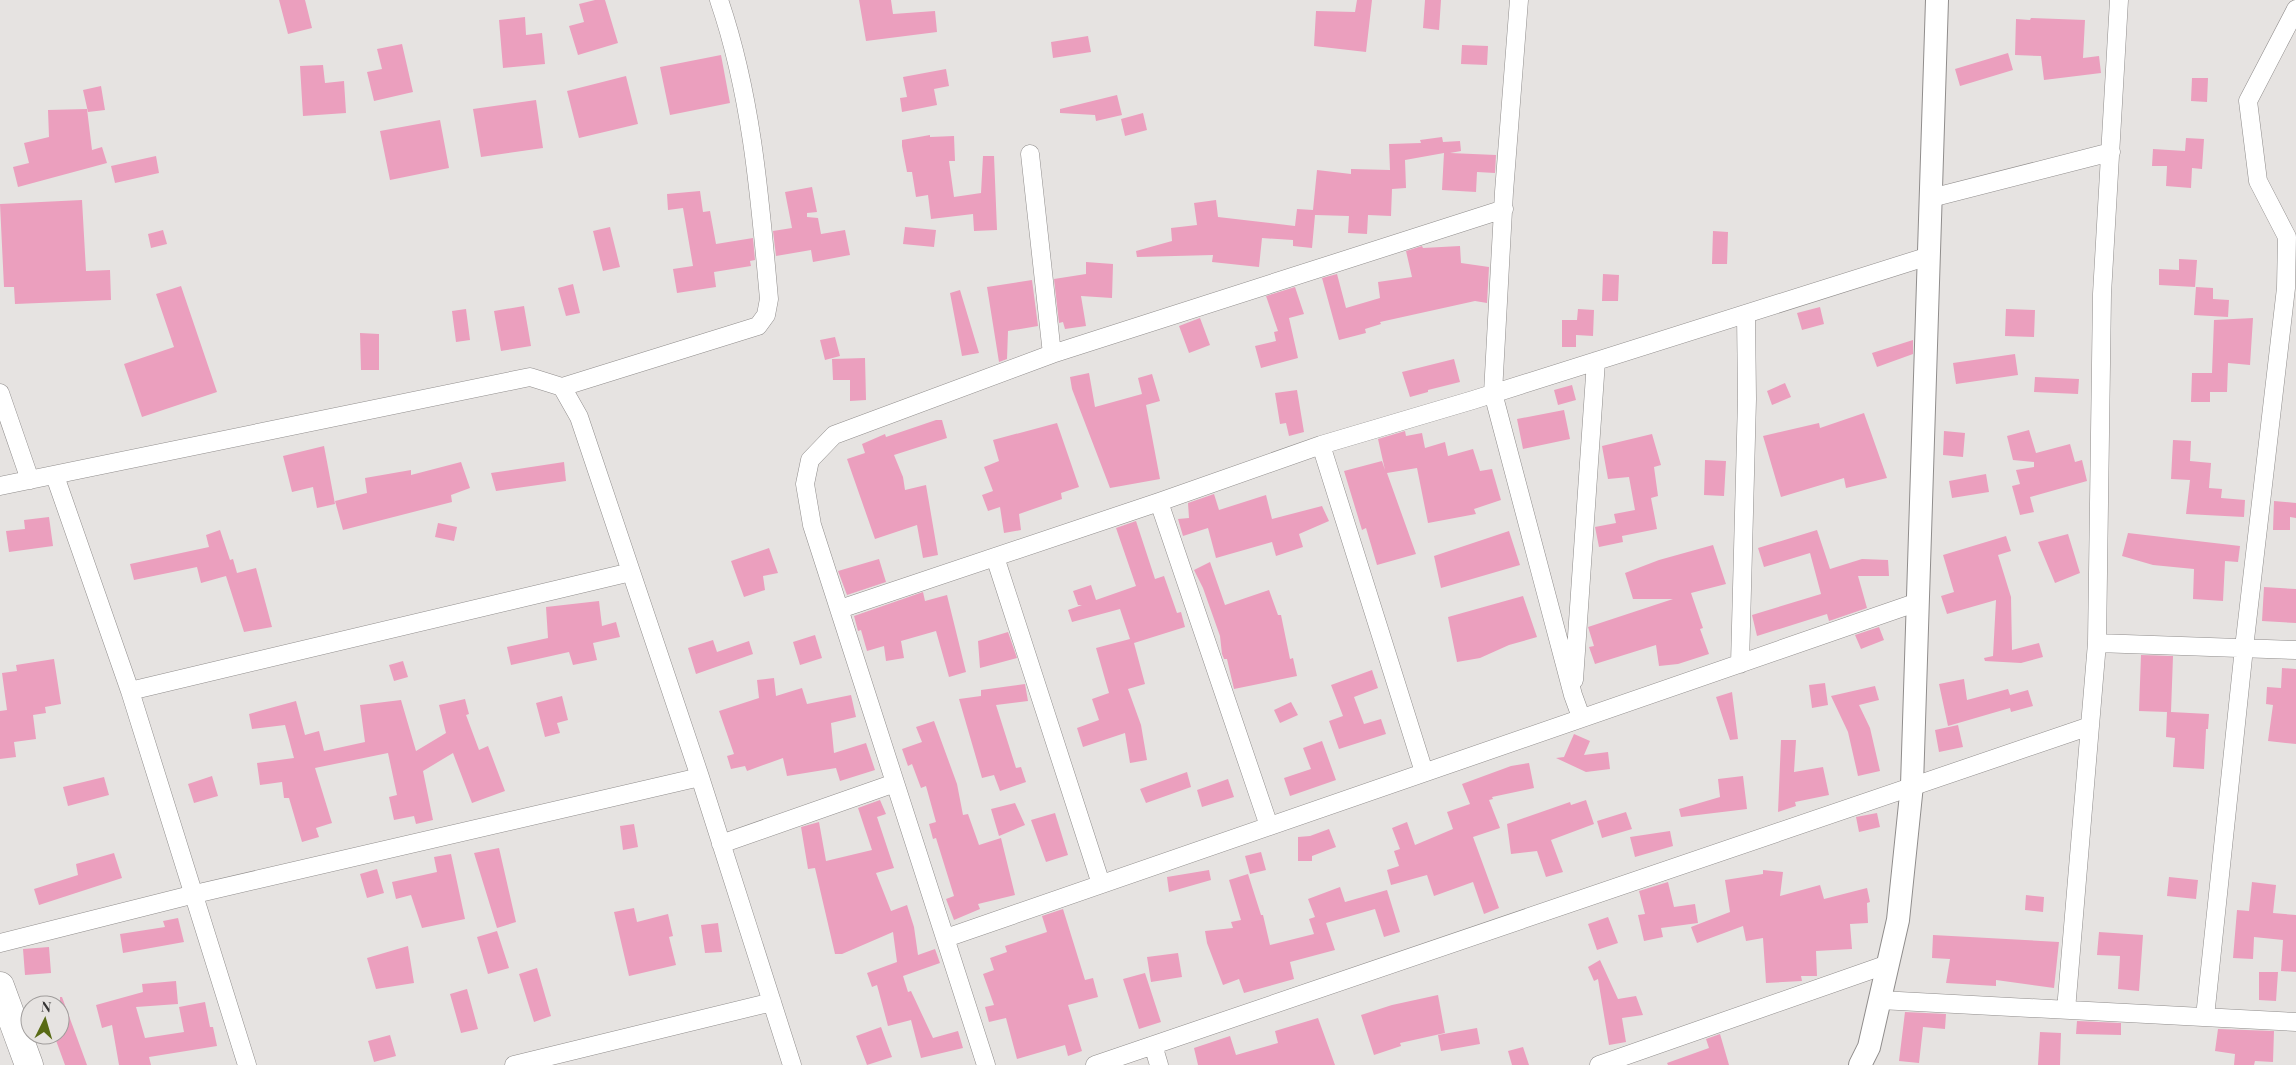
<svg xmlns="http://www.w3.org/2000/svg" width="2296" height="1065" font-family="'Playfair Display',serif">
<rect width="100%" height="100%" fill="#e6e3e1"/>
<path fill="#eb9fbe" d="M279,0H305L312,28L288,34Z
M595,0H605L618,43L578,55L569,26L584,22L579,4Z
M859,0H891L893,14L935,11L937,32L866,41Z
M1357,0H1372L1366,52L1314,46L1316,11L1355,12Z
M1425,0H1441L1439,30L1423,28Z
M525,17L526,35L542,33L545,64L503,68L499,20Z
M2031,18L2085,20L2083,58L2099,56L2101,73L2044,80L2041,56L2015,55L2016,19L2030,20Z
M1088,36L1091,52L1053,58L1051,42Z
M402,44L413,92L374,101L367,72L382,69L377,49Z
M1462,45L1488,46L1487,65L1461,64Z
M2008,53L2013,70L1960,86L1955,69Z
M721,55L730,103L670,115L660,67Z
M323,65L325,83L344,81L346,113L303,116L300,66Z
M946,69L949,86L934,89L937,105L902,112L900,98L907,97L903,77Z
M626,76L638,124L579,138L567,91Z
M2192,78H2208L2207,102L2191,101Z
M101,86L105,110L88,112L83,90Z
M1117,95L1122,115L1096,121L1095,115L1060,113V109Z
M536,100L543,148L481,157L473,109Z
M87,109L92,150L102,147L107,163L18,187L13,167L29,163L24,143L49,137L48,110Z
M1143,113L1147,130L1125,136L1121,119Z
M440,120L449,168L390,180L380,131Z
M930,135V137L954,136L955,161H949L954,197L981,193L983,156H994L997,230L974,231L973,214L931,219L928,195L916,197L912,172H907L902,146V140Z
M1442,137L1443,142L1460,141L1461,151L1450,153L1496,155L1495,173L1477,172L1476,192L1442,190L1444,153L1405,160L1406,188L1392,189L1391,216L1368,215L1367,234L1348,233L1349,216L1315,215L1312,248L1293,246V240L1262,238L1259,267L1212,262L1213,255L1137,257L1136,251L1172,241L1171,228L1197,225L1194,203L1216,200L1218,217L1295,226L1297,209L1313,210L1317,170L1351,174V169L1390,170L1389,144L1421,143L1420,140Z
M2186,138L2204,139L2202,169L2192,168L2191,188L2166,186L2167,166H2152L2153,149L2185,151Z
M156,156L159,173L115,183L111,166Z
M812,187L817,212L807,213V217L818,218L821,234L845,230L850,255L813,262L811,250L776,256L773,231L792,228L785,192Z
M700,191L703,212L710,211L716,244L753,238L755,260L750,261L751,266L714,272L716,287L677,293L673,269L693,266L683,208L668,210L667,194Z
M82,200L86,271L110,270L111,300L15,304L14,287H4L0,204Z
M610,227L620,267L603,271L593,231Z
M905,227L936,230L934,247L903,244Z
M163,230L167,244L151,248L148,234Z
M1713,231L1728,232L1727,264H1712Z
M1422,246L1423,248L1460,246L1461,263L1489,267L1487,303L1475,301L1380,322L1381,324L1365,329L1366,333L1339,340L1322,278L1337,274L1346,308L1380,298L1378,282L1412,277L1406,251Z
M2179,259L2197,260L2195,287L2159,285V269L2179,270Z
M1086,262L1113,264L1112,298L1081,296L1086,326L1065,329L1063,322L1059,323L1054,279L1086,274Z
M1603,274L1619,275L1618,301H1602Z
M1032,280L1038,326L1008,331L1007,359L999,362L987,287Z
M573,284L580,313L566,316L558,288Z
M181,286L217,392L142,417L124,364L174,347L156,294Z
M1295,287L1304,314L1289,318L1298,358L1261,368L1255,346L1276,341L1274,332L1278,331L1266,296Z
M2196,287L2213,288V299L2229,300L2228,317L2194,315Z
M960,290L979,353L962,356L950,293Z
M524,306L531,346L501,351L494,311Z
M1820,307L1824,324L1802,330L1797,313Z
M466,309L470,340L456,342L452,311Z
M1578,309L1594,310L1593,336L1576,335V347H1562V320H1577Z
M2006,309L2035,310L2034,337L2005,336Z
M1200,318L1210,345L1189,353L1179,326Z
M2253,318L2250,365L2228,363L2227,392H2210V402H2191L2192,373H2212L2214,320Z
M360,333L379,334V370H361Z
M835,337L840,356L825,360L820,340Z
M1913,340V354L1877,367L1872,353Z
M2015,354L2018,375L1956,384L1953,363Z
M865,358L866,400L850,401V380H833L832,359Z
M1454,359L1460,382L1428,390V392L1410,397L1402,372Z
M1089,373L1095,407L1142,394L1138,378L1152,374L1160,401L1146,405L1160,479L1110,488L1072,389L1070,377Z
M2035,377L2079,379L2078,394L2034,392Z
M1785,383L1791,397L1772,405L1767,391Z
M1572,385L1576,400L1558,405L1554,390Z
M1297,390L1304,432L1289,436L1286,423L1280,424L1275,393Z
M1564,410L1570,439L1523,449L1517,419Z
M1864,413L1887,478L1846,488L1844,478L1781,497L1763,436L1819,423L1820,428Z
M936,420H942L947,438L894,455L903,477L905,490L926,485L938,555L923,558L917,525L875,539L847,459L865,453L862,444L885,434L886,437Z
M1057,423L1079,487L1061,493L1062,499L1019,514L1021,530L1004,533L1000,507L988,511L982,495L993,491L984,467L999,461L993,440Z
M2029,430L2036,453L2070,444L2075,462L2082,460L2087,481L2030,497L2034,512L2020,515L2012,486L2020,484L2016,470L2034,467V462L2013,460L2007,436Z
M1405,431L1406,436L1422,433L1425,448L1445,442L1448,456L1473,449L1480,471L1492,469L1501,500L1474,509L1476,514L1428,523L1417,468L1387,473L1416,554L1377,565L1366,528L1362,530L1344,471L1382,461L1385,470L1378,439Z
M1944,431L1965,433L1963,457L1943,455Z
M1652,434L1661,465L1654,467L1658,496L1651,498L1657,529L1622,536L1623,542L1599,547L1595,527L1616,523L1614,514L1635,510L1629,477L1608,479L1602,446Z
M2173,440L2191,441L2190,461L2211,463L2209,488L2222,489L2221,498L2245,500L2244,517L2186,514L2190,480L2171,479Z
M324,446L335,504L317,508L313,487L292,492L283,456Z
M1705,460L1726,461L1724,496L1704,495Z
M461,462L470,488L451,495L452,502L343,530L335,501L367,493L365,478L411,470V475Z
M564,462L566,481L496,491L491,473Z
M1986,474L1989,492L1952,498L1949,481Z
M1214,494L1219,510L1266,495L1272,519L1322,506L1329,521L1299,534L1303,547L1276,556L1272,542L1216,558L1208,528L1183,536L1178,519L1189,518L1188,503Z
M2274,501L2296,503V518L2290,517V530H2273Z
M49,517L53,546L9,552L6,531L25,529L24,520Z
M1136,521L1155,579L1164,576L1177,613L1181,612L1185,627L1134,643L1145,684L1128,689L1141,725L1147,760L1130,763L1125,733L1083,747L1077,728L1099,720L1092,699L1109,693L1096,648L1130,639L1120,609L1072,622L1068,610L1082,605H1078L1073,591L1091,585L1096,600L1136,586L1116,528Z
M438,523L457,527L454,541L435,537Z
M220,530L230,560L233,559L237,573L256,568L272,627L244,632L226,576L201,583L197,567L134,580L130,564L209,547L206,535Z
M1817,530L1830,569L1862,559L1888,560L1889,576H1858L1867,608L1829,621L1827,614L1757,636L1752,615L1821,594L1810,553L1764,567L1758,548Z
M1509,531L1520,565L1441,588L1434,556Z
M2128,533L2240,546L2238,562L2225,561L2223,601L2193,599L2194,569L2153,565L2122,556Z
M2068,534L2080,573L2055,583L2038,542Z
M2006,536L2011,551L1998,555L2011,597L2012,650L2039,643L2043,657L2021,663L1985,661L1984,658L1993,656L1996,600L1947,614L1941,596L1954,592L1943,555Z
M1713,545L1726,584L1691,593L1703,628L1700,629L1709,654L1678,664L1659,666L1656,645L1595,664L1589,647L1594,646L1588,627L1673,599H1633L1625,573L1659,560Z
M769,548L778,573L763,576L765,590L744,597L731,561Z
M879,559L886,582L847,595L838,571Z
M1210,562L1225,605L1269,590L1278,615H1281L1290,659L1293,658L1297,676L1234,689L1227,659H1224L1222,654L1220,636L1203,588L1194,570Z
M2264,587L2296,589V623L2262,621Z
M923,592L925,601L947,595L966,672L949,677L936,631L901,641L904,658L886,661L884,646L867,651L861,630L858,631L854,616Z
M1523,596L1537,637L1509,645L1480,658L1457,662L1448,617Z
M599,601L602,626L616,622L620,637L593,643L597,660L573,665L569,652L511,665L507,647L548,638L546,607Z
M1879,627L1884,640L1861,649L1855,635Z
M1008,632L1017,658L980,668L978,641Z
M815,635L822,658L800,665L793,642Z
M713,640L717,652L749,641L753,654L696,674L688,648Z
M2141,655L2173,656L2171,712L2209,714L2208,729H2206L2204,769L2173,767L2175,738L2166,737L2167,712L2139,711Z
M54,659L61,704L45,707L46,713L33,715L36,739L14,742L16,757L0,759V711L7,710L2,673L17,671L16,665Z
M403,661L408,677L394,681L389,665Z
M2282,668L2296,669V744L2268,741L2273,705L2266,704L2267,687L2281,688Z
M1372,670L1378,688L1354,697L1364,724L1381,719L1386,734L1339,749L1329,721L1343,716L1331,685Z
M774,678L776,696L802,688L807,704L851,695L856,717L831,723L834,753L866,743L875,770L840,781L836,768L787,776L783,758L747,771L745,766L731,769L727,756L734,754L719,711L759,698L757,680Z
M1964,679L1967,700L2008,689L2010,695L2028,690L2033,706L2011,712L2010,708L1948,726L1939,684Z
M1825,683L1828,705L1812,708L1809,685Z
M1025,684L1028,701L996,705L1016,768L1021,767L1026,782L1000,791L994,775L982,778L959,699L981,696V690Z
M1875,686L1879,700L1859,705L1870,728L1880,771L1858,776L1848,732L1831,696Z
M1732,692L1738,739L1730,740L1716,697Z
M562,696L568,720L557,723L560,733L545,737L536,703Z
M465,699L469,714L466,715L479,750L488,746L505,791L472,803L453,753L423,771L433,820L416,824L414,816L394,820L389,797L397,795L388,753L315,768L332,823L316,828L319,837L302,842L289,798H284L282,782L260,785L257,763L294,758L285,725L252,729L249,714L296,701L305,735L319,731L324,751L365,742L360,705L401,700L416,751L446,733L439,705Z
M1291,702L1298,715L1280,723L1274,710Z
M934,721L957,784L963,815L968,814L979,845L1001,838L1015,895L978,904L980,909L954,920L946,899L954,896L936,838L933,839L929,824L936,822L926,786L921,788L912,764L908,766L902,749L922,742L916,727Z
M1958,725L1963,747L1939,752L1935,730Z
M1574,734L1590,741L1584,755L1608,752L1610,769L1586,772L1556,758L1564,757Z
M1781,740H1796L1794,772L1823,767L1829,795L1795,802L1796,806L1778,812Z
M1322,741L1336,780L1290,796L1284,778L1311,769L1303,748Z
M1529,763L1534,788L1492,797L1493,799L1489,800L1500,828L1473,837L1499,908L1484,914L1473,882L1434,896L1427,875L1391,885L1387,870L1399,866L1394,851L1400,849L1392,828L1407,822L1415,845L1453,829L1447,812L1470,804L1462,784L1511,766Z
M1187,772L1191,787L1146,803L1140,789Z
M212,776L218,796L194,803L188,784Z
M1743,776L1747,809L1681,817L1679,809L1720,797L1718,779Z
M104,777L109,795L68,806L63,787Z
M1228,779L1234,797L1202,807L1197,790Z
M880,800L886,814L877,817L894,868L876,873L891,911L907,905L914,927L918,955L935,949L940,963L903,976L908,992L911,991L933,1038L958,1031L963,1048L921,1058L911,1020L888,1026L877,985L872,987L867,973L897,962L893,932L842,954H835L815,868L808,869L801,827L819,822L826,861L872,850L858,808Z
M1586,800L1594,824L1551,840L1563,872L1546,877L1537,851L1511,854L1507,824L1570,802L1571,805Z
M1015,803L1025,825L999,836L991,809Z
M1626,812L1632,829L1602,838L1597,821Z
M1055,813L1068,855L1046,862L1031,820Z
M1877,813L1880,827L1859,832L1856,817Z
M634,824L638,847L623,850L620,826Z
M1329,829L1336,847L1312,856V861H1298V837L1310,836Z
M1670,831L1673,846L1635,857L1630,837Z
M499,848L516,922L497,928L474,853Z
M1261,852L1266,870L1250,874L1245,856Z
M114,853L122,878L39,905L34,889L78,875L76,864Z
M451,854L465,919L422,928L411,895L396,899L392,882L437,872L434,857Z
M377,869L384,893L367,898L360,874Z
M1209,870L1211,880L1169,892L1167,877Z
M1763,870L1783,872L1780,896L1820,885L1824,899L1867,888L1870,902L1867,903L1868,923L1850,924L1852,949L1816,951L1817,976H1801L1802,981L1766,983L1763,938L1746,941L1743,926L1697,943L1691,927L1730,912L1725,880L1763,874Z
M1248,874L1261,915H1263L1270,945L1314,934L1309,919L1315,917L1308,899L1340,887L1345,902L1387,890L1400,932L1384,937L1375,909L1326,923L1335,950L1290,962L1294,979L1244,993L1239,979L1223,985L1207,943L1205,931L1233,928L1231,922L1241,920L1229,880Z
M2169,877L2198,880L2196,899L2167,896Z
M1668,882L1674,907L1695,904L1698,923L1661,928L1663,937L1644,941L1638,915L1645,914L1639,891Z
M2252,882L2276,885L2273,913L2296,915V972L2281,971L2283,940L2254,937L2253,959L2233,958L2237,910L2249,911Z
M2026,895L2044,897L2043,912L2025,910Z
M634,908L637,922L668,914L673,936L669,937L676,965L629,976L614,912Z
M1063,909L1085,980L1093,978L1098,997L1068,1005L1082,1051L1068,1056L1065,1045L1017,1059L1006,1018L989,1022L985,1007L994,1005L983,974L994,970L990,958L1007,952L1005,946L1047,932L1042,916Z
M1608,917L1618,943L1597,950L1588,924Z
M178,918L184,942L123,953L120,934L165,927L163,921Z
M718,923L722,952L705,953L701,925Z
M497,931L509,968L488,974L477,937Z
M2099,932L2143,935L2139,991L2118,989L2120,956L2097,955Z
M1933,935L2059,942L2054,988L1996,980V986L1946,983L1950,959L1932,958Z
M408,946L414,983L376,989L367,958Z
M49,947L51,973L25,975L23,949Z
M1178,953L1182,977L1151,982L1147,957Z
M1600,960L1618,999L1636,996L1643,1015L1622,1018L1626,1042L1609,1045L1598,979L1594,981L1588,967Z
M537,968L551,1016L534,1022L519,974Z
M2259,972H2278L2276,1001L2259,1000Z
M1145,973L1161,1022L1139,1029L1123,979Z
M176,981L178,1004L136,1007L145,1038L184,1032L179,1007L205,1002L210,1027H213L217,1046L149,1057L151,1065H119L112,1025L102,1028L96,1005L143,992L142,984Z
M467,989L478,1029L461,1033L450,994Z
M1438,995L1445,1033L1400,1043L1401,1046L1374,1055L1361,1015L1392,1005Z
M60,997H62L87,1065H65L54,1035H60Z
M1905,1012L1946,1014L1945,1029L1923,1027L1919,1063L1899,1061Z
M1318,1018L1335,1065H1198L1194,1048L1230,1036L1236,1055L1278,1043L1275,1031Z
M2077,1021L2121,1023V1035L2076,1034Z
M881,1027L892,1057L867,1065L856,1036Z
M1477,1028L1480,1044L1441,1051L1438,1035Z
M2218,1029L2274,1031L2273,1062L2255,1061L2254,1065H2234L2235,1054L2215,1051Z
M2040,1032L2061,1033L2060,1065H2038Z
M1720,1034L1729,1065H1668L1667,1063L1709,1048L1706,1039Z
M390,1035L396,1056L374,1062L368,1041Z
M1523,1047L1529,1065H1512L1508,1051Z"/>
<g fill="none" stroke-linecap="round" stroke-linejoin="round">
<g stroke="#908d8c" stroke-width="19">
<path id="minor" d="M1519,0L1504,192L1493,393L1573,695L1581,717
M1030,154L1052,354
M1931,198L2111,152
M562,387L579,417L700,777L792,1065
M0,393L30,480
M1321,445L1424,772
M55,476L130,691L247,1065
M0,486L530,377L562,387L758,326L766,315L769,299C760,199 752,96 719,0
M1159,502L1269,826
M995,557L1101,884
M840,609L1159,502L1321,445L1473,400L1929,256
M2097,643L2296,650
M1740,664L1747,399L1746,314
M1574,680L1596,361
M130,691L631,572
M721,844L895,783
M946,938L1918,602
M0,943L195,894L700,777
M1880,1000L2296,1022
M2066,1010L2097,643L2102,294L2119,0
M2205,1017L2244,648L2286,288L2287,237L2258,181L2248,101L2296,9
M1153,1045L1159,1065
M514,1065L772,1002
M986,1065L812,525L805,484L810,460L834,435L1052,354L1504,209
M1095,1065L2090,726
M1599,1065L1888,964"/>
</g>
<g stroke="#908d8c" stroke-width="24">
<path id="tertiary" d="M1860,1065L1869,1047L1898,920L1912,785L1937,0"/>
</g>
<g stroke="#908d8c" stroke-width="29">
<path id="primary" d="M0,986L29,1065"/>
</g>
<use href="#minor" stroke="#fff" stroke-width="18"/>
<use href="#tertiary" stroke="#fff" stroke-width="22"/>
<use href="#primary" stroke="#fff" stroke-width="28"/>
</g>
<g transform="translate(45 1020) rotate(5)"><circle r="24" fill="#e6e3e1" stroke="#a09d9c"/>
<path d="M0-4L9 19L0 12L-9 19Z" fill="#586a15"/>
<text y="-8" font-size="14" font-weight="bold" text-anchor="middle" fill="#363535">N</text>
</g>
</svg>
